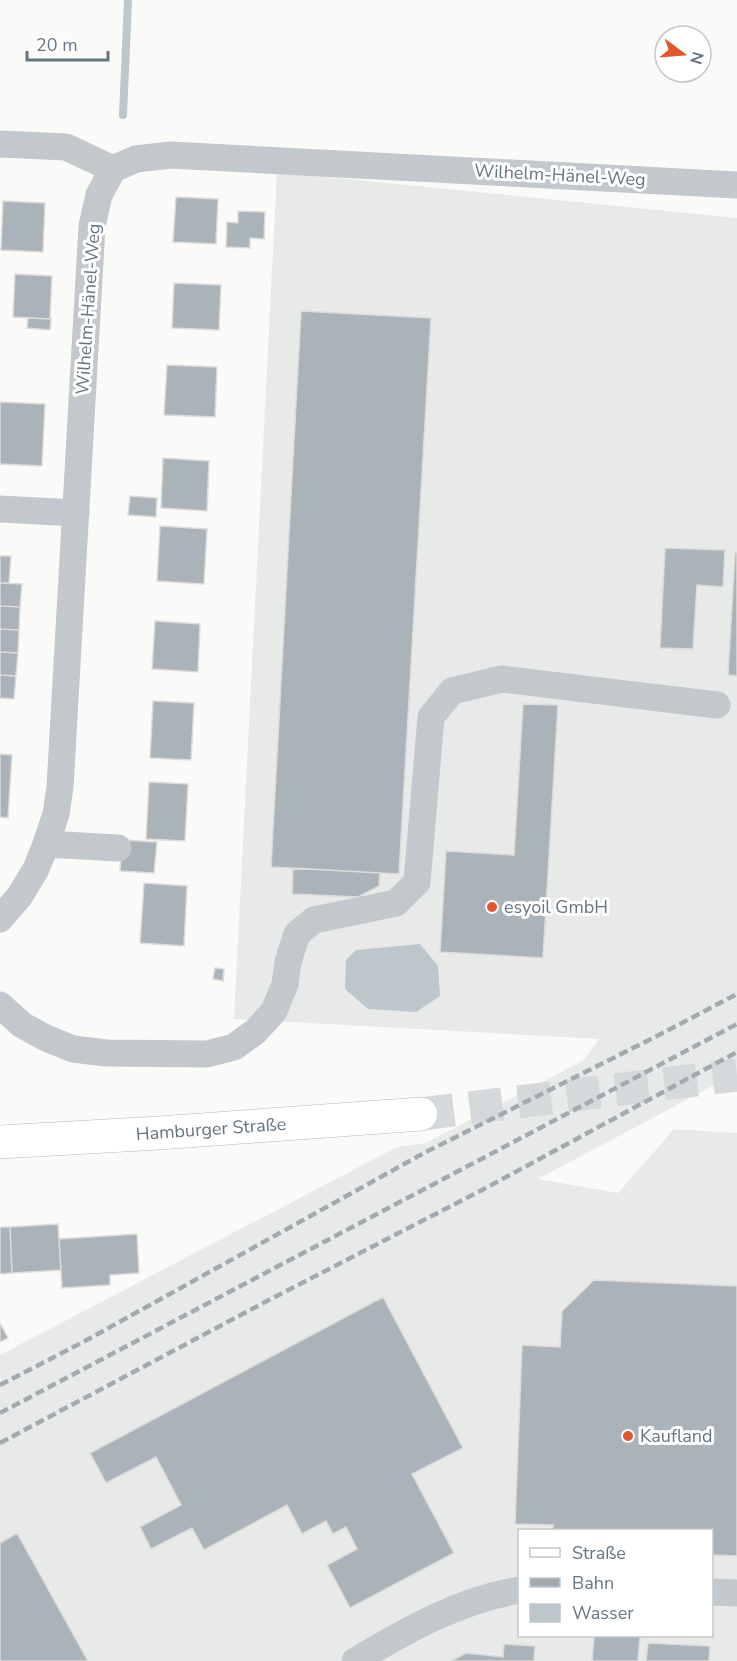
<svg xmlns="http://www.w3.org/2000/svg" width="737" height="1661" font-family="'Nunito Sans',sans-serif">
<rect width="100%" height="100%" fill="#fafaf8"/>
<path fill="#e8e9e9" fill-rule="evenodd" d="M277,172L737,218V1073L538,1179L618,1193L674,1129L737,1133V1661H0V1355L397,1147L426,1143L584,1060L599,1039L234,1019ZM520,1530H712V1636H520Z"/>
<path fill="#bbc7cb" d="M420,944L438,966L440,996L416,1012L368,1009L345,989L346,960L356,950Z"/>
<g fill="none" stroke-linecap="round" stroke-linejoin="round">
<path stroke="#bbc7cb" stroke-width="8" d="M123,115L128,0"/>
</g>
<path fill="#aab3b9" stroke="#dcdcda" stroke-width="1.5" d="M176,197L218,199L216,244L173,242Z
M3,201L45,203L43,252L1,250Z
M238,211L265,212L264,239L250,238V248L226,247L227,222L238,223Z
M15,274L52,276L50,319L13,317Z
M174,283L221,285L219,330L172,328Z
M301,311L431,318L399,874L271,867Z
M28,318L51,319L50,330L27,328Z
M167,365L217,367L215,417L164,415Z
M0,402L45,404L42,466L0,464Z
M163,458L209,461L207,511L161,508Z
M130,496L157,498L156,517L128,515Z
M160,526L207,529L204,584L157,581Z
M665,548L725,550L723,587L697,585L693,649L660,648Z
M735,553H737V676L728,675Z
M0,556H11L9,583H0Z
M0,583L22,584L20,607L0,606Z
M0,606L20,607L19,630L0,629Z
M155,621L200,624L198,672L152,669Z
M0,629L19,630L18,653L0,652Z
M0,652L18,653L16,676L0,675Z
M0,675L16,676L14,699L0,698Z
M153,701L194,703L191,760L150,758Z
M523,704L558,705L543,958L440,952L446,851L514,855Z
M0,754L12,755L8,818L0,817Z
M149,782L188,784L185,841L146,839Z
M122,840L157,842L154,873L120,871Z
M293,868L380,873L379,886L358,897L292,894Z
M144,883L187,886L184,946L140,943Z
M215,968L224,969L223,981L213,979Z
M58,1224L61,1270L12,1273L10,1227Z
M0,1227H10L12,1273L0,1274Z
M137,1234L139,1273L110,1275V1285L62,1288L59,1239Z
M594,1280L737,1286V1556L712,1555V1530H553V1525L515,1524L522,1345L560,1347L562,1311Z
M383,1297L463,1448L412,1474L454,1553L350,1608L327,1565L357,1549L346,1527L333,1534L326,1521L302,1534L287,1505L204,1550L192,1528L151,1549L140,1527L181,1505L156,1457L106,1483L90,1453Z
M0,1323L8,1338L0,1342Z
M17,1533L88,1661H0V1543Z
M594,1636H640L638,1661H592Z
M648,1643L710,1646L709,1661H646Z
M504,1644L535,1646L534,1661H451L466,1653L503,1657Z"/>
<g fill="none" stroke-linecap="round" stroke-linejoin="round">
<path stroke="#d5d9db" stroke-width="33" stroke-dasharray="33 16" stroke-linecap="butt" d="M421,1114L737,1075"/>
<g stroke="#b5babe" stroke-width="34">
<path id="major" d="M0,1142L159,1133L421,1114"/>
</g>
<path stroke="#c3c8cc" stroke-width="27" d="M0,144L66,147L113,169
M0,509L76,513
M46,844L118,848
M0,919L19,897L36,869L46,844L56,814L60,787L92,226L99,195L113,169L136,159L171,155L737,185
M0,1005L22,1025L46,1038L73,1049L106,1053L207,1054L234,1047L256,1031L274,1011L285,984L288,962L297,934L314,920L396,903L417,882L431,717L452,691L502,679L717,705
M712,1592L737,1593
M355,1661C407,1630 459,1600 520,1590"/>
<use href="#major" stroke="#fff" stroke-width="33"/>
<path stroke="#a2aab0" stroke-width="4.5" stroke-dasharray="9 4.5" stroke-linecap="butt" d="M0,1385L85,1341L424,1153L657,1036L737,994
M0,1413L737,1024
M0,1443L267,1301L484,1189L737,1052"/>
</g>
<g fill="#e4572e" stroke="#fff" stroke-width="2">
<circle cx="492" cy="907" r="6"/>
<circle cx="628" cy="1436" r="6"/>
</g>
<g text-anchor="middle" stroke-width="6" stroke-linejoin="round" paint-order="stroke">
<g font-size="18" fill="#657683" stroke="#fff">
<text transform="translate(560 175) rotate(3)" y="6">Wilhelm-Hänel-Weg</text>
<text transform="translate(88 309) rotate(-86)" y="6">Wilhelm-Hänel-Weg</text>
<text transform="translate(211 1129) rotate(-4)" y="6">Hamburger Straße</text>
</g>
<g font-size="18" fill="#657683" stroke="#fff" text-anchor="start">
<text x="504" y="913">esyoil GmbH</text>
<text x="640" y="1442">Kaufland</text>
</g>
</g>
<rect x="518" y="1529" width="195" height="108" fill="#ffffff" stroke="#c1c8cd" stroke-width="1.5"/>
<rect x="530" y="1548" width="30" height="9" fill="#ffffff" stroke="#c1c8cd" stroke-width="1.5"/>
<text x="572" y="1559" font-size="18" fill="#657683">Straße</text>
<rect x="530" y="1578" width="30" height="9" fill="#a2aab0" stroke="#c1c8cd" stroke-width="1.5"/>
<text x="572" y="1589" font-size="18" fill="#657683">Bahn</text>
<rect x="530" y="1604" width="30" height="18" fill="#bbc7cb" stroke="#c1c8cd" stroke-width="1.5"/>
<text x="572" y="1619" font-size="18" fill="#657683">Wasser</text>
<g transform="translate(683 54) rotate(106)"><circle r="28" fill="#ffffff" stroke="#c1c8cd" stroke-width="1.5"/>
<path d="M0-4.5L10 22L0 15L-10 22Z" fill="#e4572e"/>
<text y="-9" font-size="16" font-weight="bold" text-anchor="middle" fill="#657683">N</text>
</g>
<path d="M27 51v9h81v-9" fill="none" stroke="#657683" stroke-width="3"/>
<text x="36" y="51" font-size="18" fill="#657683" stroke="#ffffff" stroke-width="4.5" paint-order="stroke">20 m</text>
</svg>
